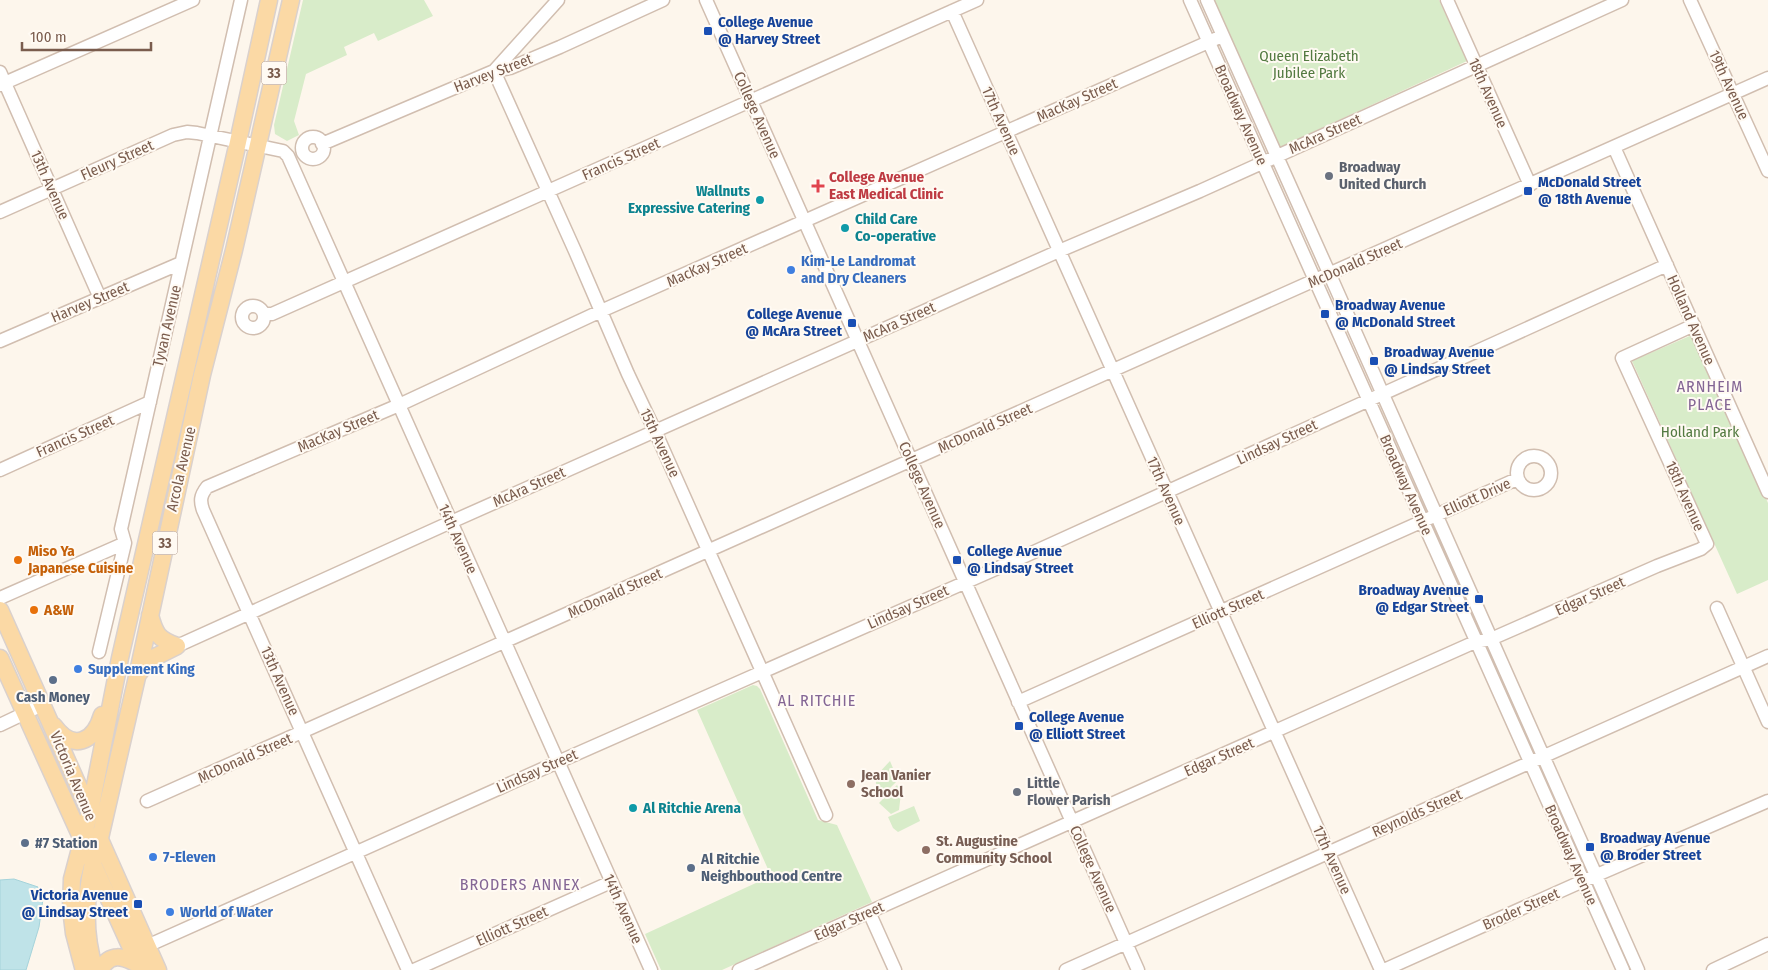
<svg xmlns="http://www.w3.org/2000/svg" width="1768" height="970" font-family="'Fira Sans Condensed',sans-serif">
<rect width="100%" height="100%" fill="#fdf6ec"/>
<path fill="#d8ecc9" d="M303,0H424L433,16L378,41L374,33L344,47L347,55L306,74L294,121L299,135L287,141L275,134L274,125Z
M1212,0H1439L1467,61L1276,149Z
M1692,335L1768,503V580L1737,594L1632,361Z
M753,685L757,686L760,689L818,820L837,825L872,902L722,970H661L645,934L771,876L697,710Z
M890,761L898,780L884,794L877,789L875,777Z
M897,785L901,793L899,810L891,814L879,803Z
M914,806L920,821L898,832L893,828L888,817Z"/>
<path fill="#bfe3e8" stroke="#a5d3da" d="M14,879L38,887L43,899L39,927L26,970H0V880Z"/>
<g fill="none" stroke-linecap="round" stroke-linejoin="round">
<g stroke="#d1beb0" stroke-width="15">
<path id="minor" d="M706,0L1138,970
M1190,0L1623,970
M1207,0L1330,275L1638,970
M1447,0L1530,185
M1690,0L1768,171
M952,11L1381,970
M494,71L575,251L628,374L655,431L826,815
M494,71L558,0
M0,72L100,298
M0,85L193,0
M302 148a11 11 0 1 1 22 0a11 11 0 1 1-22 0Z
M322,144L494,71L510,68L560,47L663,0
M1614,147L1768,492
M0,212L173,135L187,132L197,133L283,151L288,156L651,970
M242 317a11 11 0 1 1 22 0a11 11 0 1 1-22 0Z
M264,314H272L977,0
M0,341L181,263
M1517 473a17 17 0 1 1 34 0a17 17 0 1 1-34 0Z
M0,470L150,402
M0,598L125,543
M1717,608L1768,722
M177,646L451,522L1059,251L1200,191L1622,0
M99,652L125,543L121,529L241,0
M1018,702L1517,479
M0,725L42,705
M147,801L1768,78
M869,912L895,970
M147,946L558,762L1025,556L1667,265
M408,970L203,510C200,501 200,496 207,487L399,405L601,311L1222,36
M414,970L611,882
M739,970L1475,642L1491,639L1657,566L1701,549L1707,544L1622,358L1694,325
M1066,970L1768,656
M1384,970L1583,881L1768,801
M1713,970L1768,944"/>
</g>
<g stroke="#dad1cd" stroke-width="19">
<path id="major" d="M0,610L90,812
M150,615C155,634 158,639 177,646
M0,658L141,970
M139,673L149,660L177,646
M54,726C73,752 94,742 102,715
M98,835L158,970
M83,967L74,933L71,908L72,879L90,811L120,658L238,142L269,0
M95,970C81,926 86,881 100,838L137,677L202,375L234,250L291,0
M100,970C110,952 123,956 139,965"/>
</g>
<use href="#minor" stroke="#fff" stroke-width="12"/>
<use href="#major" stroke="#fbd9a5" stroke-width="16"/>
</g>
<g fill="#1a4fb4" stroke="#fffaf3" stroke-width="2">
<rect x="703" y="26" width="10" height="10" rx="2.5"/>
<rect x="1523" y="186" width="10" height="10" rx="2.5"/>
<rect x="1320" y="309" width="10" height="10" rx="2.5"/>
<rect x="847" y="318" width="10" height="10" rx="2.5"/>
<rect x="1369" y="356" width="10" height="10" rx="2.5"/>
<rect x="952" y="555" width="10" height="10" rx="2.5"/>
<rect x="1474" y="594" width="10" height="10" rx="2.5"/>
<rect x="1014" y="721" width="10" height="10" rx="2.5"/>
<rect x="1585" y="842" width="10" height="10" rx="2.5"/>
<rect x="133" y="899" width="10" height="10" rx="2.5"/>
</g>
<g fill="#6b7280" stroke="#fffaf3" stroke-width="2">
<circle cx="1329" cy="176" r="5"/>
<circle cx="1017" cy="792" r="5"/>
</g>
<path fill="#e0444e" stroke="#fffaf3" stroke-width="2" d="M815.5 178.5h5v5h5v5h-5v5h-5v-5h-5v-5h5z"/>
<g fill="#0f9aa8" stroke="#fffaf3" stroke-width="2">
<circle cx="760" cy="200" r="5"/>
<circle cx="845" cy="228" r="5"/>
<circle cx="633" cy="808" r="5"/>
</g>
<g fill="#3f7fe0" stroke="#fffaf3" stroke-width="2">
<circle cx="791" cy="270" r="5"/>
<circle cx="78" cy="669" r="5"/>
<circle cx="153" cy="857" r="5"/>
<circle cx="170" cy="912" r="5"/>
</g>
<g fill="#e8710a" stroke="#fffaf3" stroke-width="2">
<circle cx="18" cy="560" r="5"/>
<circle cx="34" cy="610" r="5"/>
</g>
<g fill="#5c6f8a" stroke="#fffaf3" stroke-width="2">
<circle cx="53" cy="680" r="5"/>
<circle cx="25" cy="843" r="5"/>
<circle cx="691" cy="868" r="5"/>
</g>
<g fill="#8d6e63" stroke="#fffaf3" stroke-width="2">
<circle cx="851" cy="784" r="5"/>
<circle cx="926" cy="850" r="5"/>
</g>
<g text-anchor="middle" stroke-width="4" stroke-linejoin="round" paint-order="stroke">
<g fill="#fffaf3" stroke="#a28b7f" stroke-width="1">
<rect x="261.5" y="61.5" width="25" height="23" rx="4"/>
<rect x="152.5" y="531.5" width="25" height="23" rx="4"/>
</g>
<g font-size="14" font-weight="bold" fill="#7a5c4d">
<text x="274" y="78">33</text>
<text x="165" y="548">33</text>
</g>
<g font-size="15" font-weight="bold" fill="#164399" stroke="#fffaf3" text-anchor="start">
<text x="718" y="27">College Avenue<tspan x="718" dy="17">@ Harvey Street</tspan></text>
<text x="1538" y="187">McDonald Street<tspan x="1538" dy="17">@ 18th Avenue</tspan></text>
<text x="1335" y="310">Broadway Avenue<tspan x="1335" dy="17">@ McDonald Street</tspan></text>
<text x="842" y="319" text-anchor="end">College Avenue<tspan x="842" dy="17">@ McAra Street</tspan></text>
<text x="1384" y="357">Broadway Avenue<tspan x="1384" dy="17">@ Lindsay Street</tspan></text>
<text x="967" y="556">College Avenue<tspan x="967" dy="17">@ Lindsay Street</tspan></text>
<text x="1469" y="595" text-anchor="end">Broadway Avenue<tspan x="1469" dy="17">@ Edgar Street</tspan></text>
<text x="1029" y="722">College Avenue<tspan x="1029" dy="17">@ Elliott Street</tspan></text>
<text x="1600" y="843">Broadway Avenue<tspan x="1600" dy="17">@ Broder Street</tspan></text>
<text x="128" y="900" text-anchor="end">Victoria Avenue<tspan x="128" dy="17">@ Lindsay Street</tspan></text>
</g>
<g font-size="15" fill="#537a41" stroke="#fffaf3">
<text x="1309" y="61">Queen Elizabeth<tspan x="1309" dy="17">Jubilee Park</tspan></text>
<text x="1700" y="437">Holland Park</text>
</g>
<g font-size="15" fill="#7a5c4d" stroke="#fffaf3">
<text transform="translate(493 73) rotate(-21)" y="5">Harvey Street</text>
<text transform="translate(1729 85) rotate(65)" y="5">19th Avenue</text>
<text transform="translate(1488 93) rotate(66)" y="5">18th Avenue</text>
<text transform="translate(1077 100) rotate(-24)" y="5">MacKay Street</text>
<text transform="translate(757 115) rotate(66)" y="5">College Avenue</text>
<text transform="translate(1241 115) rotate(66)" y="5">Broadway Avenue</text>
<text transform="translate(1001 121) rotate(66)" y="5">17th Avenue</text>
<text transform="translate(1325 134) rotate(-24)" y="5">McAra Street</text>
<text transform="translate(621 159) rotate(-24)" y="5">Francis Street</text>
<text transform="translate(117 160) rotate(-24)" y="5">Fleury Street</text>
<text transform="translate(50 185) rotate(66)" y="5">13th Avenue</text>
<text transform="translate(1355 263) rotate(-24)" y="5">McDonald Street</text>
<text transform="translate(707 265) rotate(-24)" y="5">MacKay Street</text>
<text transform="translate(90 302) rotate(-23)" y="5">Harvey Street</text>
<text transform="translate(1691 320) rotate(66)" y="5">Holland Avenue</text>
<text transform="translate(899 322) rotate(-24)" y="5">McAra Street</text>
<text transform="translate(167 326) rotate(-77)" y="5">Tyvan Avenue</text>
<text transform="translate(985 428) rotate(-24)" y="5">McDonald Street</text>
<text transform="translate(338 431) rotate(-23)" y="5">MacKay Street</text>
<text transform="translate(75 436) rotate(-24)" y="5">Francis Street</text>
<text transform="translate(1277 442) rotate(-25)" y="5">Lindsay Street</text>
<text transform="translate(660 443) rotate(65)" y="5">15th Avenue</text>
<text transform="translate(181 469) rotate(-77)" y="5">Arcola Avenue</text>
<text transform="translate(922 485) rotate(66)" y="5">College Avenue</text>
<text transform="translate(1406 485) rotate(66)" y="5">Broadway Avenue</text>
<text transform="translate(529 487) rotate(-24)" y="5">McAra Street</text>
<text transform="translate(1166 491) rotate(66)" y="5">17th Avenue</text>
<text transform="translate(1685 496) rotate(66)" y="5">18th Avenue</text>
<text transform="translate(1477 497) rotate(-24)" y="5">Elliott Drive</text>
<text transform="translate(458 539) rotate(66)" y="5">14th Avenue</text>
<text transform="translate(615 593) rotate(-24)" y="5">McDonald Street</text>
<text transform="translate(1590 596) rotate(-24)" y="5">Edgar Street</text>
<text transform="translate(908 607) rotate(-24)" y="5">Lindsay Street</text>
<text transform="translate(1228 609) rotate(-24)" y="5">Elliott Street</text>
<text transform="translate(280 681) rotate(66)" y="5">13th Avenue</text>
<text transform="translate(1219 757) rotate(-24)" y="5">Edgar Street</text>
<text transform="translate(245 758) rotate(-24)" y="5">McDonald Street</text>
<text transform="translate(537 771) rotate(-24)" y="5">Lindsay Street</text>
<text transform="translate(73 776) rotate(67)" y="5">Victoria Avenue</text>
<text transform="translate(1417 813) rotate(-24)" y="5">Reynolds Street</text>
<text transform="translate(1571 855) rotate(66)" y="5">Broadway Avenue</text>
<text transform="translate(1332 860) rotate(66)" y="5">17th Avenue</text>
<text transform="translate(1093 869) rotate(66)" y="5">College Avenue</text>
<text transform="translate(623 909) rotate(66)" y="5">14th Avenue</text>
<text transform="translate(1521 909) rotate(-24)" y="5">Broder Street</text>
<text transform="translate(849 921) rotate(-24)" y="5">Edgar Street</text>
<text transform="translate(512 926) rotate(-24)" y="5">Elliott Street</text>
</g>
<g font-size="15" font-weight="bold" fill="#5b616d" stroke="#fffaf3" text-anchor="start">
<text x="1339" y="172">Broadway<tspan x="1339" dy="17">United Church</tspan></text>
<text x="1027" y="788">Little<tspan x="1027" dy="17">Flower Parish</tspan></text>
</g>
<g font-size="15" font-weight="bold" fill="#be3a42" stroke="#fffaf3" text-anchor="start">
<text x="829" y="182">College Avenue<tspan x="829" dy="17">East Medical Clinic</tspan></text>
</g>
<g font-size="15" font-weight="bold" fill="#0d838f" stroke="#fffaf3" text-anchor="start">
<text x="750" y="196" text-anchor="end">Wallnuts<tspan x="750" dy="17">Expressive Catering</tspan></text>
<text x="855" y="224">Child Care<tspan x="855" dy="17">Co-operative</tspan></text>
<text x="643" y="813">Al Ritchie Arena</text>
</g>
<g font-size="15" font-weight="bold" fill="#366cbe" stroke="#fffaf3" text-anchor="start">
<text x="801" y="266">Kim-Le Landromat<tspan x="801" dy="17">and Dry Cleaners</tspan></text>
<text x="88" y="674">Supplement King</text>
<text x="163" y="862">7-Eleven</text>
<text x="180" y="917">World of Water</text>
</g>
<g font-size="15" font-weight="bold" fill="#c56008" stroke="#fffaf3" text-anchor="start">
<text x="28" y="556">Miso Ya<tspan x="28" dy="17">Japanese Cuisine</tspan></text>
<text x="44" y="615">A&amp;W</text>
</g>
<g font-size="15" font-weight="bold" fill="#4e5e75" stroke="#fffaf3" text-anchor="start">
<text x="53" y="702" text-anchor="middle">Cash Money</text>
<text x="35" y="848">#7 Station</text>
<text x="701" y="864">Al Ritchie<tspan x="701" dy="17">Neighbouthood Centre</tspan></text>
</g>
<g font-size="15" font-weight="bold" fill="#785e54" stroke="#fffaf3" text-anchor="start">
<text x="861" y="780">Jean Vanier<tspan x="861" dy="17">School</tspan></text>
<text x="936" y="846">St. Augustine<tspan x="936" dy="17">Community School</tspan></text>
</g>
<g font-size="16" letter-spacing="1" fill="#846695" stroke="#fffaf3">
<text x="1710" y="392">ARNHEIM<tspan x="1710" dy="18">PLACE</tspan></text>
<text x="817" y="706">AL RITCHIE</text>
<text x="520" y="890">BRODERS ANNEX</text>
</g>
</g>
<path d="M22 42v8h129v-8" fill="none" stroke="#7a5c4d" stroke-width="2.5"/>
<text x="30" y="42" font-size="15" fill="#7a5c4d" stroke="#fffaf3" stroke-width="4" paint-order="stroke">100 m</text>
</svg>
